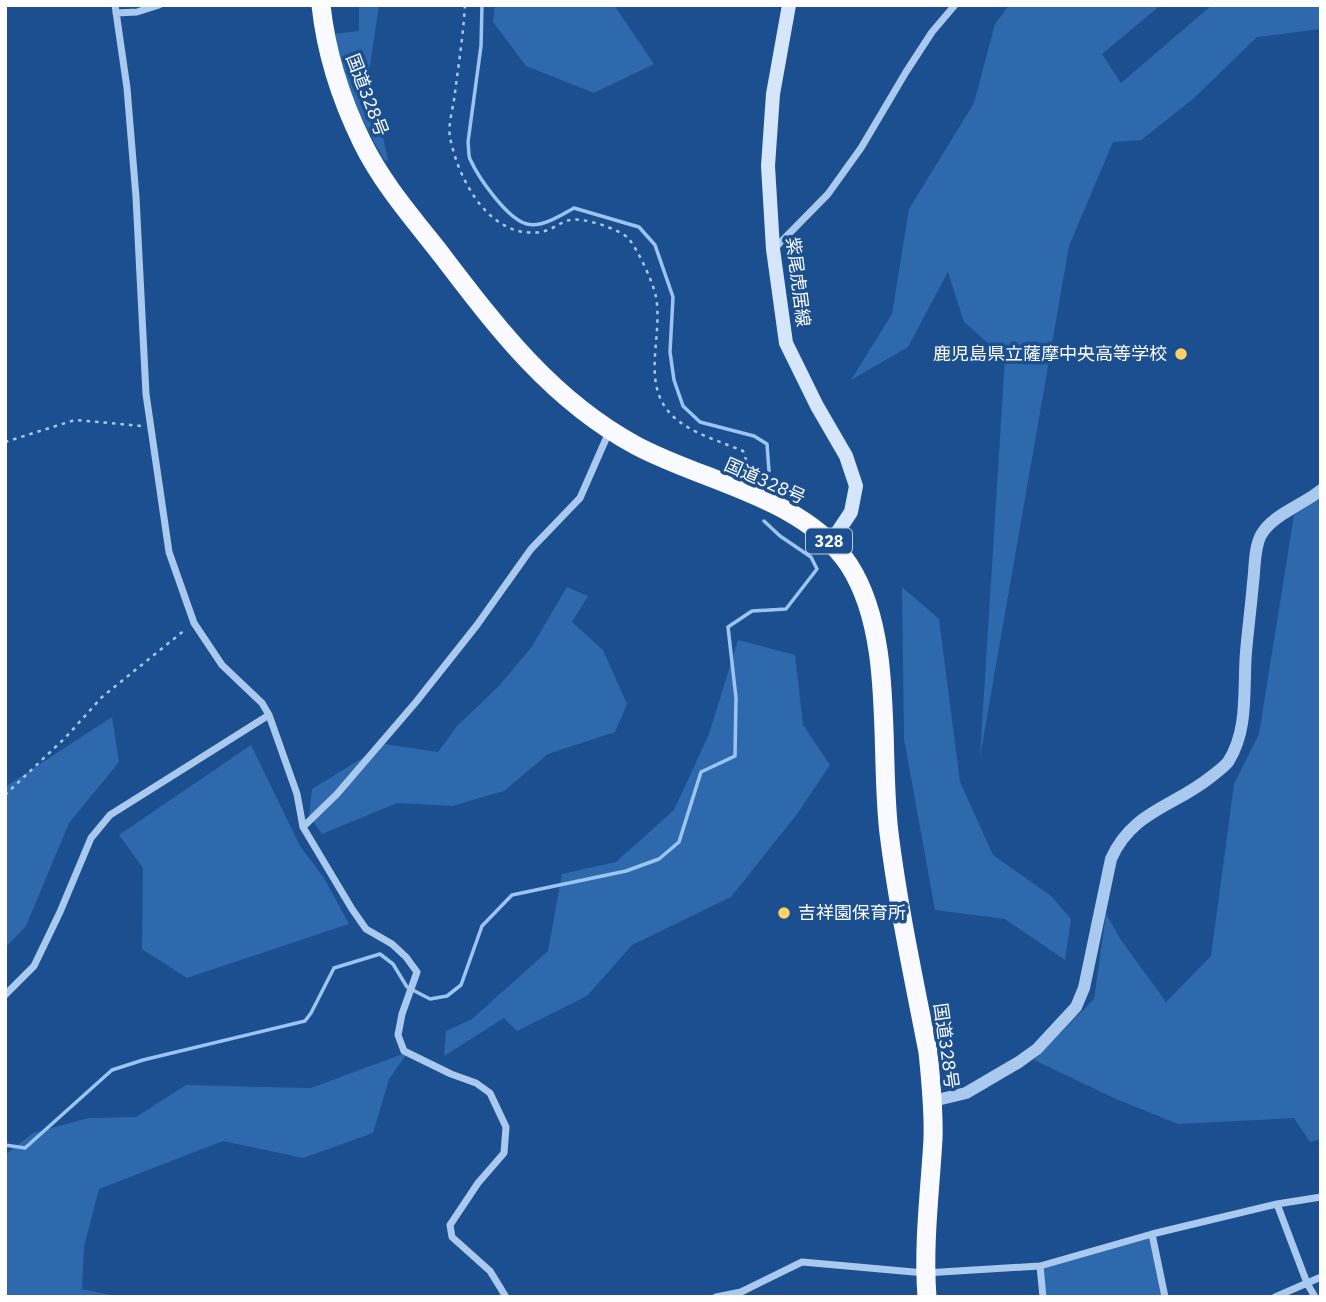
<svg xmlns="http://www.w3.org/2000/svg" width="1326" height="1302" font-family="'IBM Plex Sans','Noto Sans JP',sans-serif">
<rect width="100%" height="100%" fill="#1b4f8f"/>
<path fill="#2e69ad" d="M359,5H379L369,72L388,160L385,161C361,121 344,80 333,34L359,31Z
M495,5H614L654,64L594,93L526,66L493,22Z
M1009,5H1161L1102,54L1121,83L1212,5H1321V29L1257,37L1193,99L1141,140L1113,142L1069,246L980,757L1005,358L964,322L948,272L908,347L851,380L892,314L909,209L974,103L995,24Z
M1321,498V1139L1310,1142L1294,1118L1178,1124L1116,1099L1034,1060L1094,999L1106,914L1121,940L1166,1002L1211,956L1234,784L1259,734L1294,515Z
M567,587L588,596L572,622L603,650L627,704L615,732L548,754L504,791L452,806L397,803L322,834L309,815L312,789L385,744L438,752L458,725L497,688L531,648Z
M902,587L939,619L960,782L993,855L1051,896L1071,919L1065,960L1005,919L935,910L904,739Z
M738,640L795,655L803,725L830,765L797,814L731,897L632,945L587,996L517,1031L504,1018L444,1056L446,1031L472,1019L548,951L562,874L616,862L674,810L709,734Z
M112,717L119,762L69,823L26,926L5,948V787Z
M251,745L300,846L324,878L349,924L187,978L142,949L143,868L119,835Z
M408,1052L389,1079L373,1133L303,1158L223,1141L99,1189L84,1247L82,1289L120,1297H5V1155L33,1133L89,1118L136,1117L186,1085L311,1088Z
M1152,1234L1165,1297H1043L1040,1266Z"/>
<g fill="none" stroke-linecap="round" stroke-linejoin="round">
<path stroke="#9cc4f0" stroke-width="3.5" d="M482,5L481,46L468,142C469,148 468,154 470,159C478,177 507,219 527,224C542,228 561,215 574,208L639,227L655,245L673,297L670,352L674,380L683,406L700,422L754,436L767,444L769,471
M5,1145L25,1148L112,1070L143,1060L305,1021L311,1013L334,968L380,954L393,964L407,987L430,999L447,996L461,985L482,926L512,895L626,871L659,859L679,842L701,772L735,756L736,698L728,627L752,611L786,609L817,569L811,557L780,536L764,521"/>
<path stroke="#a9c9ee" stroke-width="2.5" stroke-dasharray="3.5 5" stroke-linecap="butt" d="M465,5C463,37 458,69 454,100C452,112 448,126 450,137C458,179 489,239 540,232C551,231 560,222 570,220C583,217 620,229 629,239C639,252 653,282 656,297C664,342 635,393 684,425C701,436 724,443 743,451L747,463V475
M5,442L75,420L142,426
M5,795L66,737L102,697L186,629"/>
<path stroke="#a9c9ee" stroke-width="7" d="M115,5L127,88L136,197L146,394L169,552L194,623L222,665L262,703L269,715L297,794L303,827L352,909L366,929L392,944L406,957L417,972L402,1014L398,1035L404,1051L451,1074L476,1083L490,1093L506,1127L504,1153L478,1183L450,1225L452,1237L490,1271L506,1297
M116,13L137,12L159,5
M775,248L828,194L861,148L906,72L932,32L955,5
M303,827L337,794L416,702L477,625L531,549L580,498L609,432
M5,995L34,966L60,912L91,838L110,815L269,715
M1277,1204L1307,1283L1315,1297
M1152,1234L1165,1297
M1040,1266L1043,1297
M716,1297L741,1292L802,1262L925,1273L1040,1266L1152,1234L1277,1204L1321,1197
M1275,1297L1321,1277"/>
<path stroke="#a9c9ee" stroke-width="12" d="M933,1101L966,1093L1019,1062L1037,1049L1076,1007L1084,988L1111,859C1132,811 1174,807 1212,776C1217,772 1224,767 1228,762C1249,730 1243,688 1246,652C1248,629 1251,606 1253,583C1255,568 1254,548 1261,535C1273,514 1303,505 1321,490"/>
<path stroke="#d6e6fa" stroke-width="14" d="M789,5L773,94L768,166L773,249L786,343L817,406L846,456L856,486L851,512L831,542"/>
<path stroke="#f8faff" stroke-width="19" d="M321,5C326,53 341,99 362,142C381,181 410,215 437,249C495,325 550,399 635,445C703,482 804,497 849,565C895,636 879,750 889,833C898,906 914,980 928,1052C931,1081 934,1110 933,1139C930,1192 923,1244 927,1297"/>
</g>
<g fill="#ffd166" stroke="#1b4f8f" stroke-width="2.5">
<circle cx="1181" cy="354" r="7"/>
<circle cx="784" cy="913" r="7"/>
</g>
<g text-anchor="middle" stroke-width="7" stroke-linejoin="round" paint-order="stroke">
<rect fill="#1b4f8f" stroke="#bbcadd" stroke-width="2" x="806" y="528.5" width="46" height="25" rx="5"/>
<g font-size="16" font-weight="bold" fill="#fff">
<text x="829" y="547">328</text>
</g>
<g font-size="18" fill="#fff" stroke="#1b4f8f">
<text transform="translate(367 95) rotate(69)" y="6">国道328号</text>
<text transform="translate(798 282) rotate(83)" y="6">紫尾虎居線</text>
<text transform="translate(765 481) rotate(24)" y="6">国道328号</text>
<text transform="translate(946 1046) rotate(82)" y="6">国道328号</text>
</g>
<g font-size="18" fill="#fff" stroke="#1b4f8f" text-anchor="end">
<text x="1167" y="360">鹿児島県立薩摩中央高等学校</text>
<text x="798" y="919" text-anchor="start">吉祥園保育所</text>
</g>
</g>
<rect width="1326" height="1302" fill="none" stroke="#ffffff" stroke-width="14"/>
</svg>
